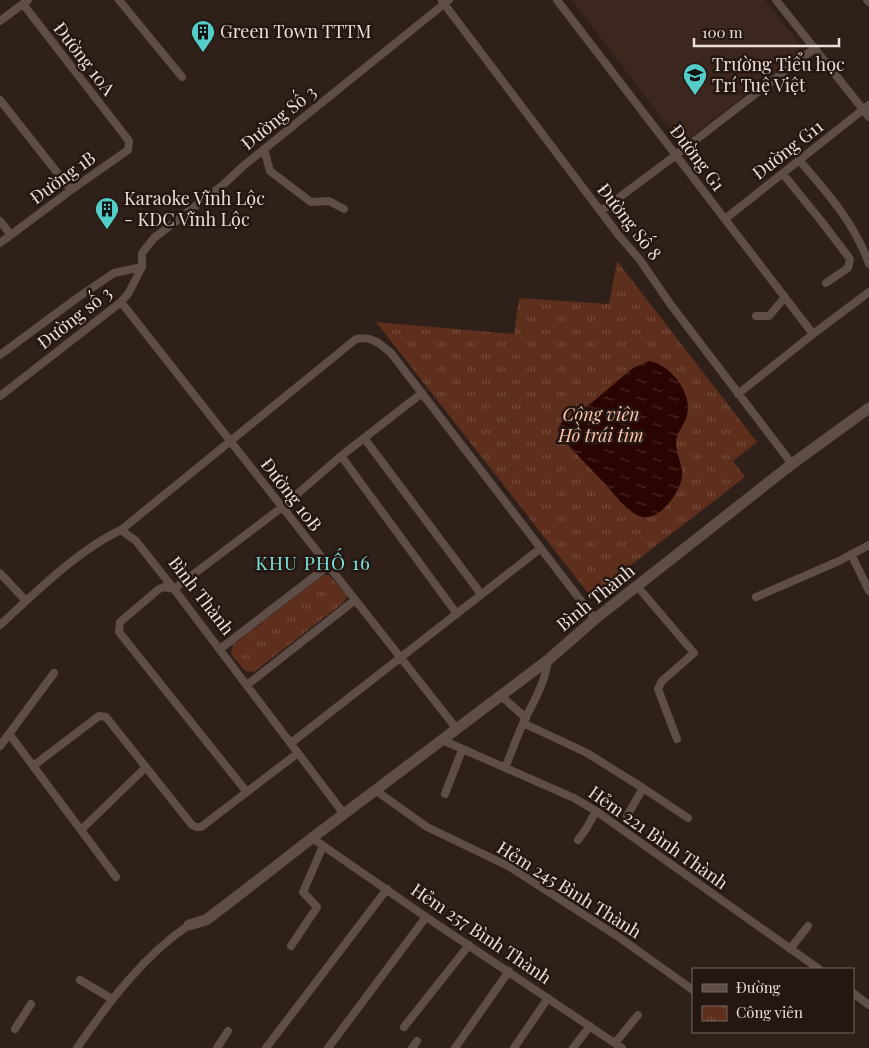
<svg xmlns="http://www.w3.org/2000/svg" width="869" height="1048" font-family="'Playfair Display',serif">
<defs>
<pattern id="park-tufts" width="24" height="20" patternUnits="userSpaceOnUse" patternTransform="scale(1.25)"><rect width="24" height="20" fill="#5e2f1c"/><path d="M3 7l-1-3M5 7V3M7 7l1-3M15 17l-1-3M17 17v-4M19 17l1-3" fill="none" stroke="#754d3c"/></pattern>
<pattern id="water-ripples" width="26" height="14" patternUnits="userSpaceOnUse" patternTransform="scale(1.25)"><rect width="26" height="14" fill="#2a0400"/><path d="M2 4q2-2 4 0t4 0M15 11q2-2 4 0t4 0" fill="none" stroke="#492825"/></pattern>
</defs>
<rect width="100%" height="100%" fill="#2f201a"/>
<path fill="#3c271e" d="M572,0H765L802,47L799,54L684,142L677,138Z"/>
<path fill="url(#park-tufts)" d="M617,261L757,442L733,461L745,477L596,592L588,593L376,322L514,334L519,298L609,304Z
M323,575H329L347,596L344,602L254,672L245,671L231,654L233,645Z"/>
<path fill="url(#water-ripples)" d="M649,361C670,364 693,393 687,415C685,425 676,432 676,443C676,454 683,465 682,476C681,492 658,524 639,516C626,510 615,495 606,485C595,472 564,444 558,430L561,423L589,405L633,368Z"/>
<g fill="none" stroke-linecap="round" stroke-linejoin="round">
<path stroke="#5f4e47" stroke-width="8" d="M119,0L182,77
M557,0L813,334
M776,0L869,117
M867,0L869,2
M442,1L620,237L640,260L671,305L792,464
M0,21L28,0
M0,100L71,190
M264,149L270,171L311,202L329,201L344,209
M799,160C827,192 855,224 869,264
M783,174L822,222L850,259L848,268L826,283
M601,211L676,155L815,48
M725,219L869,105
M0,221L11,235
M0,243L71,190L128,150L129,141L23,4
M121,302L456,728
M756,316H769L785,297
M0,355L77,298L114,273L142,267
M738,394L813,334L869,292
M0,396L121,302L128,294L142,267V253L154,238L223,185L242,167L449,0
M364,438L481,594
M341,456L457,614
M121,530L356,339C372,336 379,343 391,353L595,619
M851,554L869,591
M0,573L26,601
M637,586L694,653L662,681L658,689L677,739
M756,597L839,561L869,545
M0,625C35,593 78,550 121,530L136,541L174,589L344,814
M220,649L328,566
M247,685L355,600
M500,695L526,718
M523,723L587,753L643,788L627,816
M10,735L116,877
M442,740L574,798L596,811L819,969
M291,743L541,548
M0,746L54,673
M33,766L99,716L106,717L192,825L196,827H201L298,753
M505,768C511,753 517,737 524,721C534,701 545,683 548,660
M643,788L688,818
M375,790L427,827L510,867L620,938L693,990
M246,791L119,632L120,622L159,589L164,587L174,589L281,508L341,456L422,393
M445,794L462,750
M81,830L146,767
M312,838L426,917L622,1048
M578,840L586,829L596,811
M291,946L317,907L303,892L323,846
M790,949L808,926
M80,980L112,999
M853,993L869,1005
M404,1027L469,945
M15,1029L31,1004
M615,1043L638,1015
M77,1048C108,1003 144,955 189,925
M217,1048L228,1031
M266,1048L387,889
M328,1048L426,917
M412,1048L417,1041
M455,1048L509,971
M514,1048L548,998
M573,1048L590,1026"/>
<path stroke="#5f4e47" stroke-width="11" d="M189,925L206,920L235,898L312,838L548,660L595,619L792,464L869,408"/>
</g>
<defs>
<g id="building-pin" transform="scale(1.25)"><path d="M0 17L-7.5 6A9.5 9.5 0 1 1 7.5 6Z" fill="#54cdc8" stroke="#251611"/><path d="M-4-6H4V6H1V3H-1V6H-4ZM-2.5-4.3h1.7v1.8h-1.7ZM.8-4.3h1.7v1.8H.8ZM-2.5-1h1.7V.8h-1.7ZM.8-1h1.7V.8H.8Z" fill="#111"/></g>
<g id="school-pin" transform="scale(1.25)"><path d="M0 17L-7.5 6A9.5 9.5 0 1 1 7.5 6Z" fill="#54cdc8" stroke="#251611"/><path d="M0-5L7-2L0 1L-7-2ZM-4 1L0 2.5L4 1V4Q0 6-4 4Z" fill="#111"/></g>
</defs>
<g fill-rule="evenodd">
<use href="#building-pin" x="203" y="32"/>
<use href="#school-pin" x="695" y="75"/>
<use href="#building-pin" x="107" y="209"/>
</g>
<g text-anchor="middle" stroke-width="5" stroke-linejoin="round" paint-order="stroke">
<g font-size="18" fill="#eadfdb" stroke="#251611" text-anchor="start">
<text x="220" y="38">Green Town TTTM</text>
<text x="712" y="71">Trường Tiểu học<tspan x="712" dy="21">Trí Tuệ Việt</tspan></text>
<text x="124" y="205">Karaoke Vĩnh Lộc<tspan x="124" dy="21">- KDC Vĩnh Lộc</tspan></text>
</g>
<g font-size="18" fill="#eadfdb" stroke="#251611">
<text transform="translate(84 59) rotate(52)" y="6">Đường 10A</text>
<text transform="translate(279 118) rotate(-39)" y="6">Đường Số 3</text>
<text transform="translate(788 150) rotate(-38)" y="6">Đường G11</text>
<text transform="translate(697 158) rotate(53)" y="6">Đường G1</text>
<text transform="translate(63 178) rotate(-36)" y="6">Đường 1B</text>
<text transform="translate(629 222) rotate(52)" y="6">Đường Số 8</text>
<text transform="translate(75 318) rotate(-38)" y="6">Đường số 3</text>
<text transform="translate(291 495) rotate(52)" y="6">Đường 10B</text>
<text transform="translate(201 596) rotate(52)" y="6">Bình Thành</text>
<text transform="translate(596 598) rotate(-39)" y="6">Bình Thành</text>
<text transform="translate(658 838) rotate(35)" y="6">Hẻm 221 Bình Thành</text>
<text transform="translate(569 890) rotate(32)" y="6">Hẻm 245 Bình Thành</text>
<text transform="translate(481 934) rotate(34)" y="6">Hẻm 257 Bình Thành</text>
</g>
<g font-size="18" font-style="italic" fill="#fec6b1" stroke="#251611">
<text x="601" y="421">Công viên<tspan x="601" dy="21">Hồ trái tim</tspan></text>
</g>
<g font-size="19" letter-spacing="1" fill="#77e2dd" stroke="#251611">
<text x="313" y="570">KHU PHỐ 16</text>
</g>
</g>
<rect x="692" y="968" width="162" height="65" fill="#251611" stroke="#746662"/>
<rect x="702" y="984" width="25" height="8" fill="#5f4e47" stroke="#746662"/>
<text x="736" y="993" font-size="15" fill="#eadfdb">Đường</text>
<rect x="702" y="1006" width="25" height="15" fill="url(#park-tufts)" stroke="#746662"/>
<text x="736" y="1018" font-size="15" fill="#eadfdb">Công viên</text>
<path d="M694 38v8h145v-8" fill="none" stroke="#eadfdb" stroke-width="2.5"/>
<text x="702" y="38" font-size="15" fill="#eadfdb" stroke="#251611" stroke-width="4" paint-order="stroke">100 m</text>
</svg>
